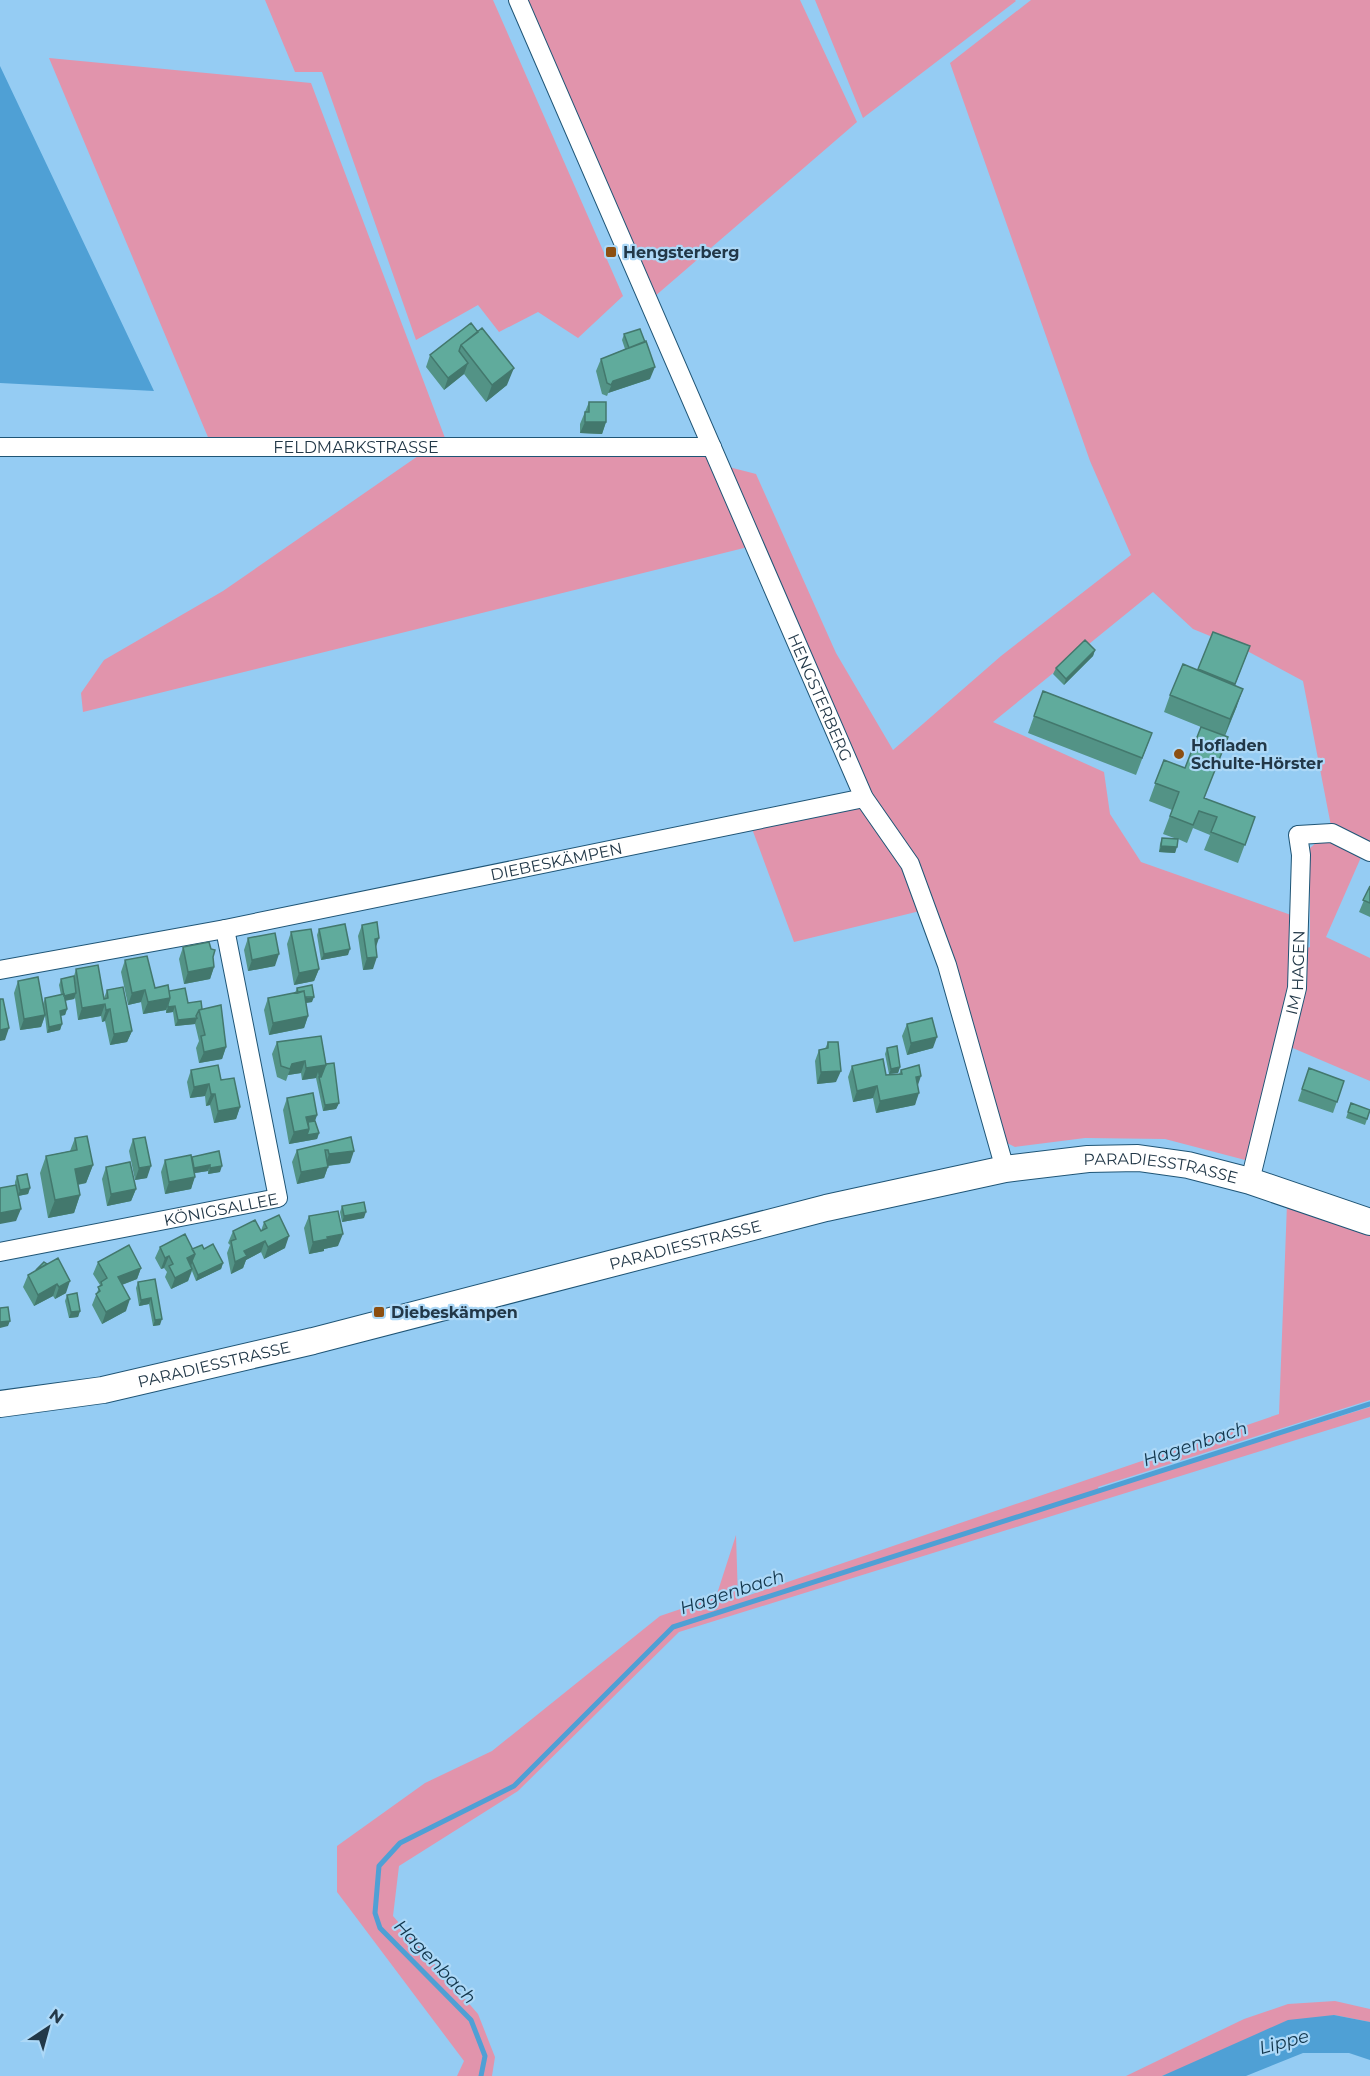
<svg xmlns="http://www.w3.org/2000/svg" width="1370" height="2076" font-family="Montserrat,sans-serif">
<rect width="100%" height="100%" fill="#95ccf3"/>
<path fill="#e194ac" d="M265,0H493L623,296L578,338L538,312L499,332L478,305L416,340L322,72H295Z
M527,0H800L857,122L654,297Z
M815,0H1015L1016,1L863,118Z
M1031,0H1370V842L1331,826L1303,681L1249,652L1193,629L1153,592L993,722L1104,772L1110,814L1141,862L1291,915L1292,984L1249,1161L1165,1139L1085,1138L1015,1147L1005,1142L952,964L868,790L729,467L756,474L836,653L893,750L1001,656L1131,555L1090,461L950,63Z
M49,58L311,83L445,438L210,442Z
M709,454L748,547L83,712L81,693L104,660L223,591L418,456Z
M862,801L907,864L924,910L794,942L751,826Z
M1330,841L1362,855L1326,937L1370,958V1081L1288,1046L1307,948L1310,947V848L1317,842Z
M1287,1204L1370,1229V1400L1098,1487L1099,1490L1370,1407V1417L679,1632L518,1791L399,1866L393,1916L478,2014L495,2057L492,2076H457L464,2061L337,1892V1846L425,1783L492,1751L660,1616L716,1597L736,1535L738,1599L1279,1414Z
M1335,2001L1370,2009V2022L1334,2015L1162,2076H1126L1244,2019L1288,2004Z"/>
<path fill="#4fa0d5" d="M0,66L154,391L0,383Z
M1334,2015L1370,2022V2060L1349,2053H1303L1246,2076H1162L1288,2020Z"/>
<g fill="none" stroke-linecap="round" stroke-linejoin="round">
<path stroke="#4fa0d5" stroke-width="5" d="M481,2076L485,2056L471,2020L380,1928L375,1913L379,1866L400,1843L514,1786L673,1627L1370,1404"/>
<g stroke="#1f5576" stroke-width="20">
<g id="minor">
<path id="s1" d="M518,0L864,798L910,864L947,965L1005,1169"/>
<path id="s2" d="M0,447H712"/>
<path id="s3" d="M0,970L225,929L864,798"/>
<path id="s4" d="M1250,1181L1297,988L1301,855L1298,835L1332,833L1370,852"/>
<path id="s5" d="M0,1252L278,1198L225,929"/>
</g>
</g>
<g stroke="#1f5576" stroke-width="28">
<g id="secondary">
<path id="s6" d="M0,1404L103,1390L313,1341L826,1208L1005,1169L1088,1159L1138,1158L1188,1165L1250,1181L1370,1222"/>
</g>
</g>
<use href="#minor" stroke="#fff" stroke-width="18"/>
<use href="#secondary" stroke="#fff" stroke-width="26"/>
</g>
<path fill="#539386" d="M471,323L507,385L486,402L464,374L444,390L426,367L430,355Z
M624,334L650,379L608,393L607,396L602,394L596,371L601,359L625,349L622,340Z
M589,402L606,422L602,434L580,433V424Z
M1213,632L1250,646L1235,685L1237,706L1225,736L1204,799L1255,817L1238,863L1204,850L1210,835L1193,828L1187,843L1178,839L1175,853L1159,852L1160,844L1162,838L1177,839L1163,834L1172,810L1149,801L1164,760L1185,768L1201,727L1164,712L1170,695L1198,670Z
M1095,650L1093,656L1064,685L1053,674L1056,668Z
M1043,691L1152,733L1136,775L1028,733Z
M1370,886V917L1359,912Z
M362,925L373,969L363,970L358,936Z
M319,929L348,955L321,960L317,935Z
M291,932L319,969L314,981L294,985L287,944Z
M248,938L275,966L248,971L244,950Z
M183,947L213,957L214,967L210,979L184,984L179,959Z
M125,960L155,988L169,991L188,1003L202,1009L226,1047L222,1059L199,1063L196,1048L199,1041L195,1024L175,1026L173,1012L166,1013V1010L143,1014L141,1002L128,1005L121,972Z
M76,969L104,998L107,990L132,1031L127,1042L110,1045L105,1021L102,1022L101,1016L78,1020L75,998L74,999L65,1001L67,1009L65,1015L61,1016L62,1024L60,1030L47,1033L45,1016L41,1027L20,1030L14,993L18,981L43,1004L45,998L61,995L59,985L61,979L74,976Z
M297,988L312,1002L306,1003L308,1016L304,1028L269,1035L264,1010L268,998L295,993Z
M907,1024L933,1048L907,1055L902,1036Z
M277,1042L326,1064L339,1103L336,1109L323,1111L316,1078L302,1080L301,1073L288,1075L286,1081L277,1077L272,1054Z
M828,1042L836,1082L817,1084L815,1061L819,1050L825,1049Z
M887,1048L900,1067L898,1073L889,1074L885,1054Z
M852,1066L886,1075L899,1074L901,1070L918,1086L915,1105L876,1113L873,1098L853,1102L848,1077Z
M1309,1068L1344,1081L1333,1113L1298,1101Z
M191,1070L221,1080L240,1107L236,1119L214,1123L210,1105L206,1106L205,1096L190,1098L187,1082Z
M287,1098L317,1115L315,1121L319,1133L317,1139L289,1144L283,1110Z
M1351,1103L1370,1111L1365,1125L1346,1118Z
M351,1137L350,1163L328,1166L324,1178L297,1184L292,1162L297,1150Z
M75,1138L93,1165L86,1183L78,1185L80,1195L74,1213L48,1218L40,1173L46,1156L70,1151Z
M133,1139L147,1178L135,1180L129,1151Z
M219,1151L220,1172L208,1174V1171L195,1173L191,1189L165,1194L161,1172L165,1160L192,1157Z
M106,1167L136,1189L131,1201L107,1206L102,1179Z
M17,1176L30,1188L28,1194L18,1196L16,1221L15,1182Z
M342,1206L364,1218L342,1222L340,1212Z
M309,1216L338,1246L324,1249V1251L309,1254L304,1228Z
M264,1222L285,1248L264,1259L261,1252L246,1260L243,1268L231,1274L227,1253L230,1245L228,1243L233,1231H261Z
M160,1247L192,1249H204L223,1263L221,1269L196,1281L192,1271L188,1281L171,1289L165,1277L167,1272L164,1268L161,1269L155,1258Z
M44,1262L66,1293L55,1299L53,1296L34,1306L23,1287L28,1275L37,1270Z
M98,1262L141,1268L137,1279L122,1285L126,1311L102,1324L92,1305L100,1285L93,1274Z
M155,1279L160,1325L153,1326L149,1304L139,1306L136,1288L138,1282Z
M67,1295L80,1311L78,1317L69,1318L65,1301Z"/>
<path fill="#43786d" d="M468,363L464,374L444,390L448,378Z
M655,367L650,379L608,393L607,396L613,381Z
M514,368L507,385L486,402L492,385Z
M585,422H606L602,434L580,433Z
M1095,650L1093,656L1064,685L1066,679Z
M1243,689L1237,706L1224,737L1230,719Z
M1161,846L1177,847L1175,853L1159,852Z
M379,938L375,950V939Z
M350,949L348,955L321,960L324,954Z
M279,954L275,966L248,971L252,960Z
M377,957L373,969L363,970L367,958Z
M214,967L210,979L184,984L188,972Z
M319,969L314,981L294,985L299,973Z
M145,990L141,1002L128,1005L132,993Z
M76,993L74,999L62,1001L64,996Z
M314,997L312,1002L297,1004L299,998Z
M170,998L166,1010L143,1014L148,1002Z
M105,1004L101,1016L78,1020L82,1008Z
M175,1006L173,1012L166,1013L168,1007Z
M67,1009L65,1015L58,1016L60,1011Z
M110,1009L105,1021L102,1022L106,1010Z
M45,1015L41,1027L20,1030L24,1019Z
M308,1016L304,1028L269,1035L273,1023Z
M197,1018L195,1024L175,1026L178,1020Z
M62,1024L60,1030L47,1033L49,1027Z
M9,1028L5,1040L0,1041V1030Z
M132,1031L127,1042L110,1045L114,1034Z
M937,1037L933,1048L907,1055L911,1043Z
M226,1047L222,1059L199,1063L204,1052Z
M305,1061L301,1073L288,1075L292,1064Z
M326,1065L321,1077H319L318,1072L316,1078L302,1080L306,1068Z
M900,1067L898,1073L889,1074L891,1069Z
M841,1071L836,1082L817,1084L821,1072Z
M921,1076L917,1088L916,1077Z
M209,1084L205,1096L190,1098L194,1087Z
M877,1086L873,1098L853,1102L857,1091Z
M919,1093L915,1105L876,1113L880,1101Z
M211,1094H215L210,1105L206,1106Z
M339,1103L336,1109L323,1111L325,1105Z
M240,1107L236,1119L214,1123L218,1111Z
M317,1115L313,1126L305,1128L306,1117Z
M309,1129L319,1133L317,1139L289,1144L294,1132Z
M354,1151L350,1163L325,1166L329,1154Z
M93,1165L86,1183L68,1186L75,1169Z
M210,1165L208,1171L188,1174L191,1168Z
M151,1166L147,1178L135,1180L139,1168Z
M222,1166L220,1172L208,1174L210,1168Z
M328,1167L324,1178L297,1184L301,1172Z
M195,1177L191,1189L165,1194L169,1182Z
M30,1188L28,1194L18,1196L20,1190Z
M136,1189L131,1201L107,1206L111,1194Z
M80,1195L74,1213L48,1218L55,1200Z
M21,1209L16,1221L0,1224V1213Z
M366,1212L364,1218L342,1222L344,1216Z
M343,1234L338,1246L324,1249V1251L309,1254L313,1242L327,1237Z
M289,1236L285,1248L264,1259L268,1247Z
M265,1241L261,1252L246,1260L243,1268L231,1274L235,1262L244,1251Z
M195,1254L191,1266L187,1258Z
M169,1256L164,1268L161,1269L165,1258Z
M223,1263L221,1269L196,1281L198,1275Z
M141,1268L137,1279L113,1288L118,1277Z
M192,1269L188,1281L171,1289L175,1278Z
M70,1281L66,1293L55,1299L59,1287Z
M57,1284L53,1296L34,1306L38,1295Z
M151,1298L149,1304L139,1306L141,1300Z
M130,1299L126,1311L102,1324L106,1312Z
M80,1311L78,1317L69,1318L71,1312Z
M162,1319L160,1325L153,1326L155,1320Z
M10,1321L8,1326L0,1328V1322Z"/>
<path fill="#60ab9c" stroke="#43786d" stroke-width="1.5" d="M471,323L478,332L461,345L459,351L468,363L448,378L430,355Z
M482,328L514,368L492,385L461,345Z
M640,329L645,342L629,348L624,334Z
M646,341L655,367L613,381L611,385L607,383L601,359Z
M589,402H606V422H585V412H589Z
M1213,632L1250,646L1235,684L1198,669Z
M1085,640L1095,650L1066,679L1056,668Z
M1183,664L1243,689L1230,719L1170,695Z
M1043,691L1152,733L1142,758L1034,716Z
M1201,727L1228,737L1204,798L1255,817L1245,845L1211,832L1217,817L1199,811L1193,825L1170,816L1179,792L1155,783L1164,760L1185,768Z
M1162,838L1178,839L1177,847L1161,846Z
M1370,886V903L1363,900Z
M377,922L379,938L375,939L377,957L367,958L362,925Z
M345,924L350,949L324,954L319,929Z
M311,929L319,969L299,973L291,932Z
M275,933L279,954L252,960L248,938Z
M209,942L211,949L215,950L213,957L214,967L188,972L183,947Z
M147,956L155,988L168,985L170,998L148,1002L145,990L132,993L125,960Z
M98,965L104,999L108,998L107,990L123,987L132,1031L114,1034L110,1009L106,1010L105,1004L82,1008L76,969Z
M74,976L76,993L64,996L61,979Z
M38,977L45,1015L24,1019L18,981Z
M312,985L314,997H305L304,991L298,993L297,988Z
M185,988L188,1003L201,1001L202,1009L199,1010L196,1016L197,1018L178,1020L175,1006L168,1007V1004L170,998L169,991Z
M304,991L308,1016L273,1023L268,998Z
M64,994L67,1009L60,1011L62,1024L49,1027L45,998Z
M0,999H3L9,1028L0,1030Z
M221,1005L226,1047L204,1052L201,1036L205,1035L199,1010Z
M932,1018L937,1037L911,1043L907,1024Z
M321,1036L326,1065L306,1068L305,1061L292,1064L290,1069L281,1066L277,1042Z
M828,1042H838L841,1071L821,1072L819,1050L828,1048Z
M897,1046L900,1067L891,1069L887,1048Z
M883,1059L886,1075L902,1074L901,1070L919,1065L921,1076L916,1077L919,1093L880,1101L877,1086L857,1091L852,1066Z
M334,1063L339,1103L325,1105L319,1077H321L326,1064Z
M218,1065L221,1080L234,1078L240,1107L218,1111L215,1094H211L209,1084L194,1087L191,1070Z
M1309,1068L1344,1081L1337,1102L1302,1089Z
M313,1093L317,1115L306,1117L309,1129L294,1132L287,1098Z
M1351,1103L1370,1110L1367,1119L1348,1112Z
M315,1121L319,1133L307,1135L309,1129L308,1122Z
M87,1136L93,1165L75,1169L80,1195L55,1200L46,1156L77,1150L75,1138Z
M145,1137L151,1166L139,1168L133,1139Z
M351,1137L354,1151L329,1154L328,1150H325L328,1167L301,1172L297,1150Z
M219,1151L222,1166L210,1168V1165L194,1168L192,1157Z
M191,1155L195,1177L169,1182L165,1160Z
M130,1162L136,1189L111,1194L106,1167Z
M27,1174L30,1188L20,1190L17,1176Z
M16,1185L21,1209L0,1213V1188Z
M364,1202L366,1212L344,1216L342,1206Z
M338,1211L343,1234L327,1237L328,1239L313,1242L309,1216Z
M279,1215L289,1236L268,1247L265,1241L244,1251L247,1256L235,1262L231,1241L236,1239L233,1231L255,1220L261,1231L267,1228L264,1222Z
M185,1234L195,1254L187,1258L192,1269L175,1278L169,1266L173,1264L169,1256L165,1258L160,1247Z
M213,1244L223,1263L198,1275L192,1261L195,1254L192,1249L202,1245L204,1249Z
M129,1245L141,1268L118,1277L130,1299L106,1312L96,1294L100,1291L98,1287L102,1285L101,1282L107,1278L98,1262Z
M58,1258L70,1281L59,1287L57,1284L38,1295L28,1275Z
M44,1262L47,1264L38,1269H37Z
M155,1279L162,1319L155,1320L151,1298L141,1300L138,1282Z
M77,1293L80,1311L71,1312L67,1295Z
M8,1307L10,1321L0,1322V1308Z"/>
<g fill="#8c4f11" stroke="#acd8f7" stroke-width="2">
<rect x="605" y="246" width="12" height="12" rx="3"/>
<circle cx="1179" cy="754" r="6"/>
<rect x="373" y="1306" width="12" height="12" rx="3"/>
</g>
<g text-anchor="middle" stroke-width="4.5" stroke-linejoin="round" paint-order="stroke">
<g font-size="16" font-weight="bold" fill="#223848" stroke="#acd8f7" text-anchor="start">
<text x="623" y="258">Hengsterberg</text>
<text x="1191" y="751">Hofladen<tspan x="1191" dy="18">Schulte-Hörster</tspan></text>
<text x="391" y="1318">Diebeskämpen</text>
</g>
<g font-size="16" fill="#223848" stroke="#acd8f7">
<text dy="6" stroke="none"><textPath href="#s2" startOffset="356">FELDMARKSTRASSE</textPath></text>
<text dy="6" stroke="none"><textPath href="#s1" startOffset="760">HENGSTERBERG</textPath></text>
<text dy="6" stroke="none"><textPath href="#s3" startOffset="567">DIEBESKÄMPEN</textPath></text>
<text dy="6" stroke="none"><textPath href="#s4" startOffset="214">IM HAGEN</textPath></text>
<text dy="6" stroke="none"><textPath href="#s6" startOffset="1190">PARADIESSTRASSE</textPath></text>
<text dy="6" stroke="none"><textPath href="#s5" startOffset="225">KÖNIGSALLEE</textPath></text>
<text dy="6" stroke="none"><textPath href="#s6" startOffset="704">PARADIESSTRASSE</textPath></text>
<text dy="6" stroke="none"><textPath href="#s6" startOffset="218">PARADIESSTRASSE</textPath></text>
</g>
<g font-size="18" font-style="italic" fill="#12364c" stroke="#acd8f7">
<text transform="translate(1195 1444) rotate(-18)" y="6">Hagenbach</text>
<text transform="translate(732 1592) rotate(-18)" y="6">Hagenbach</text>
<text transform="translate(435 1962) rotate(46)" y="6">Hagenbach</text>
<text transform="translate(1284 2042) rotate(-15)" y="6">Lippe</text>
</g>
</g>
<g transform="translate(48 2028) rotate(36)" stroke="#acd8f7" stroke-width="4.5" paint-order="stroke">
<path d="M0-4.5L10 22L0 15L-10 22Z" fill="#223848"/>
<text y="-9" font-size="16" font-weight="bold" text-anchor="middle" fill="#223848">N</text>
</g>
</svg>
